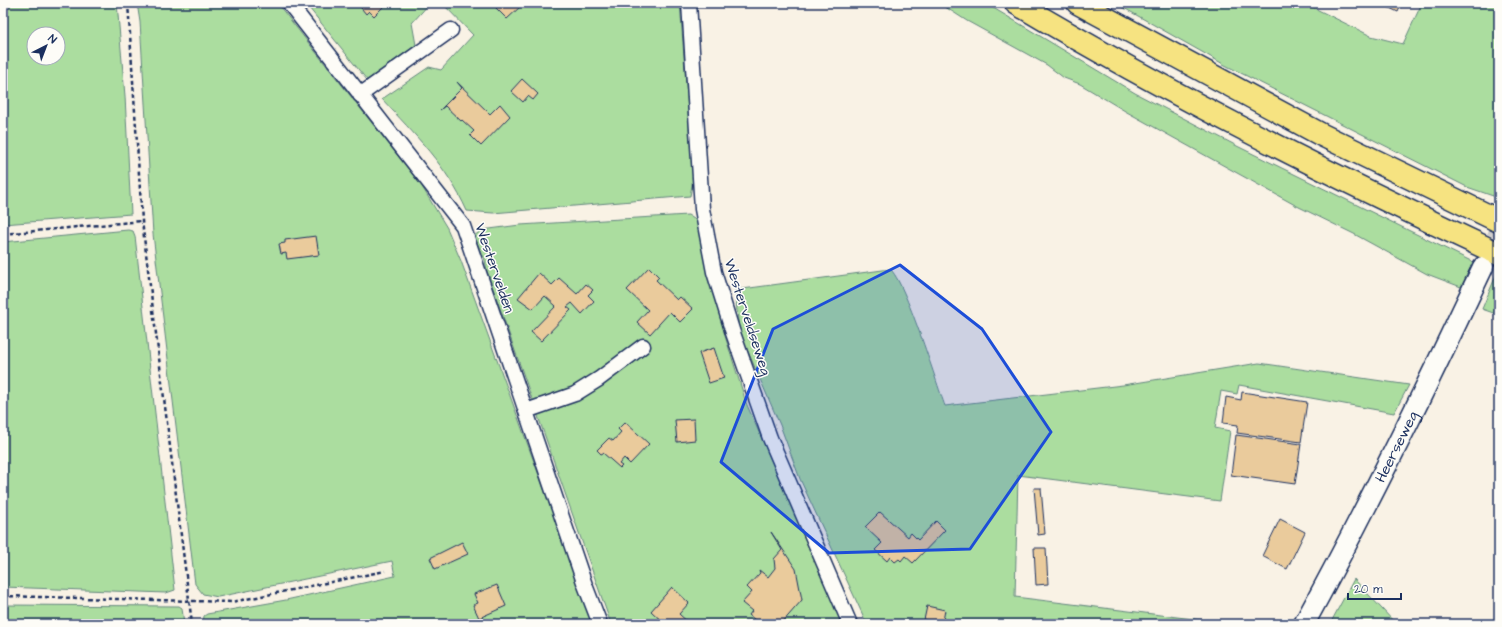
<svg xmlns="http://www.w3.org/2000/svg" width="1502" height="627" font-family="'Architects Daughter',sans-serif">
<rect width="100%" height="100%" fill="#f9f2e5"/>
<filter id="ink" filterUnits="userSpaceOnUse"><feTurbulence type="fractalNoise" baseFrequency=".025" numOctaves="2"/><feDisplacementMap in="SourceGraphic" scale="8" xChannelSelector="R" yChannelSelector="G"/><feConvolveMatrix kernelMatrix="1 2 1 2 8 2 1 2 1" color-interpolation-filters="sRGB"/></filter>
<g filter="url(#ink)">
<path fill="#abdd9f" stroke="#63867e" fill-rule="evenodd" d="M3,3H117L125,96L131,214L3,224ZM34,34H58V58H34Z
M137,3H277L421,185L447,228L461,261L593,624H203L204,616L207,614L286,600L395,576L392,561L218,597L203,594L195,584L153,234L140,22Z
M305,3H430L412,23L416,45L367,80Z
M442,3H680L693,180L690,196L493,213L467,211C447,166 415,135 382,99L429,67L441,70L473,35Z
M939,3H985L1135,93L1237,146L1473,262L1461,287L1427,274L1354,234L1295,205L1125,111L1080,84L1064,78L1047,65L967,21Z
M1115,3H1304L1371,36L1403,44L1422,3H1499V198L1467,187L1225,65Z
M688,215L700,223L725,336L747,405L843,624H611L487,271L485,260L474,236L482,230L520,225Z
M128,230L133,231L135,236L175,590L166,593L3,587V242Z
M890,269C905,281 936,382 945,406L1123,385L1259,363L1409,385L1394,413L1239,385L1237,394L1221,391L1215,428L1230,431L1220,501L1018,475L1015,597L1234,624H867L800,479L780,425L739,331L735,290Z
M1497,273L1499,274V315L1482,309Z
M1354,579L1396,624H1330Z
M3,605L179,606L182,608L184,624H3Z"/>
<path fill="#eacb9c" stroke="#1b2f5e" d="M357,3H387L374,16L369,11L366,14Z
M494,3H522L521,6L507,19L496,8L497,6Z
M1379,3H1402L1398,12Z
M522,79L538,94L533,100L528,96L523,102L511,91Z
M457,82L490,114L500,104L510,116L481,146L470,135L474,131L462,120L461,121L445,106L440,110L462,88Z
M316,236L319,255L287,259L286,253L281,254L279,244L285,243V240Z
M649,267L659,277L656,280L677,300L680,297L693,309L680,322L670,312L650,334L637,322L648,310L627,290Z
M539,273L552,285L559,278L577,294L586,284L593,290L588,295L594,301L582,314L572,303L567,307L571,310L541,341L531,332L556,306L545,296L533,309L518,298Z
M714,348L724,378L709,383L699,353Z
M1242,392L1307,402L1301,442L1237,433L1238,425L1223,423L1226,397L1241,400Z
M694,419L695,440L677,442L675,420Z
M625,422L649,444L630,464L624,458L619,464L622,466L620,468L603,453L601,454L597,450L609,438L613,441L621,432L618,429Z
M1236,435L1301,444L1295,484L1231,475Z
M1034,488H1041L1045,534L1038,535Z
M880,512L908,537L911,533L918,540L936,521L945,530L913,563L905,556L901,561L899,559L895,562L890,557L887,561L875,550L882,543L865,527Z
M1280,519L1305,532L1287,569L1262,556Z
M771,532L796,569L802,600L781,624H760L749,615L752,611L742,603L752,592L747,587L760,573L759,570L768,577L775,568L774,559L782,550Z
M462,542L468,554L435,569L430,558Z
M1034,548H1046L1048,584L1036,585Z
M497,585L506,606L479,618L473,605L478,603L474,594Z
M672,587L689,603L679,614L690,624H665L651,611Z
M927,606L945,610L943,621H938V623L924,620Z"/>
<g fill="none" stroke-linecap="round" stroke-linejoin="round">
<path stroke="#cdcbca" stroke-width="20" stroke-dasharray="20 10" stroke-linecap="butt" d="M1483,265L1499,232"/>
<g stroke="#1b2f5e" stroke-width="17">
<path id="street" d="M289,3L463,226L585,585L600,624
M689,3L702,209L714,272L733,333L770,438L850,624
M360,95L451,30
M526,411L575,394L599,379L643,346"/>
</g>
<g stroke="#1b2f5e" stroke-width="23">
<g id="secondary">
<path id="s1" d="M1304,624C1368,507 1426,388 1483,267"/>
</g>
</g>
<g stroke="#1b2f5e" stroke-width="25">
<path id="highway" d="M1016,3C1172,96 1335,177 1499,254
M1078,3L1322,135L1499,221"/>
</g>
<path stroke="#1b2f5e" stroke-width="2.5" stroke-dasharray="4 3" stroke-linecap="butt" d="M128,3L142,221L192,624
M3,234L142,221
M3,596L232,602L385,571"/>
<use href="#street" stroke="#fdfcf7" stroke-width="14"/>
<use href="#secondary" stroke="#fdfcf7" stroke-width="20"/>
<use href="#highway" stroke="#f6e381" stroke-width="22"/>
</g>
</g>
<path fill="#1d4ed8" fill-opacity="0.2" stroke="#1d4ed8" stroke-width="3" stroke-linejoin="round" d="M900,265L982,329L1051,432L970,549L829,553L721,462L773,329Z"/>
<g text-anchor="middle" stroke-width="3" stroke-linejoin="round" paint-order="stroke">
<g font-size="15" fill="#1b2f5e" stroke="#fdfcf7">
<text transform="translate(495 268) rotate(71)" y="5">Westervelden</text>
<text transform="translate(748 317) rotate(72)" y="5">Westerveldseweg</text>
<text dy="5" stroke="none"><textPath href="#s1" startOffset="200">Heerseweg</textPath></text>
</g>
</g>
<rect width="1502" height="627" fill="none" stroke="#fdfcf7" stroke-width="16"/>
<rect x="8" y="8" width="1486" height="611" fill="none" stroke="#1b2f5e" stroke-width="1.5" filter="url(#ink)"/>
<g transform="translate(46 46) rotate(42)"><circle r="19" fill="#fdfcf7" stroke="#a3aaba"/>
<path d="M0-3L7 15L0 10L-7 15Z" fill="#1b2f5e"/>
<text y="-6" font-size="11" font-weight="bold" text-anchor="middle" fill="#1b2f5e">N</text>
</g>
<path d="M1348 593v6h53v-6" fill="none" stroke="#1b2f5e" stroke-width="2"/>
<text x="1354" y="593" font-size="12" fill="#1b2f5e" stroke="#fdfcf7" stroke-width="3" paint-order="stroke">20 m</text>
</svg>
